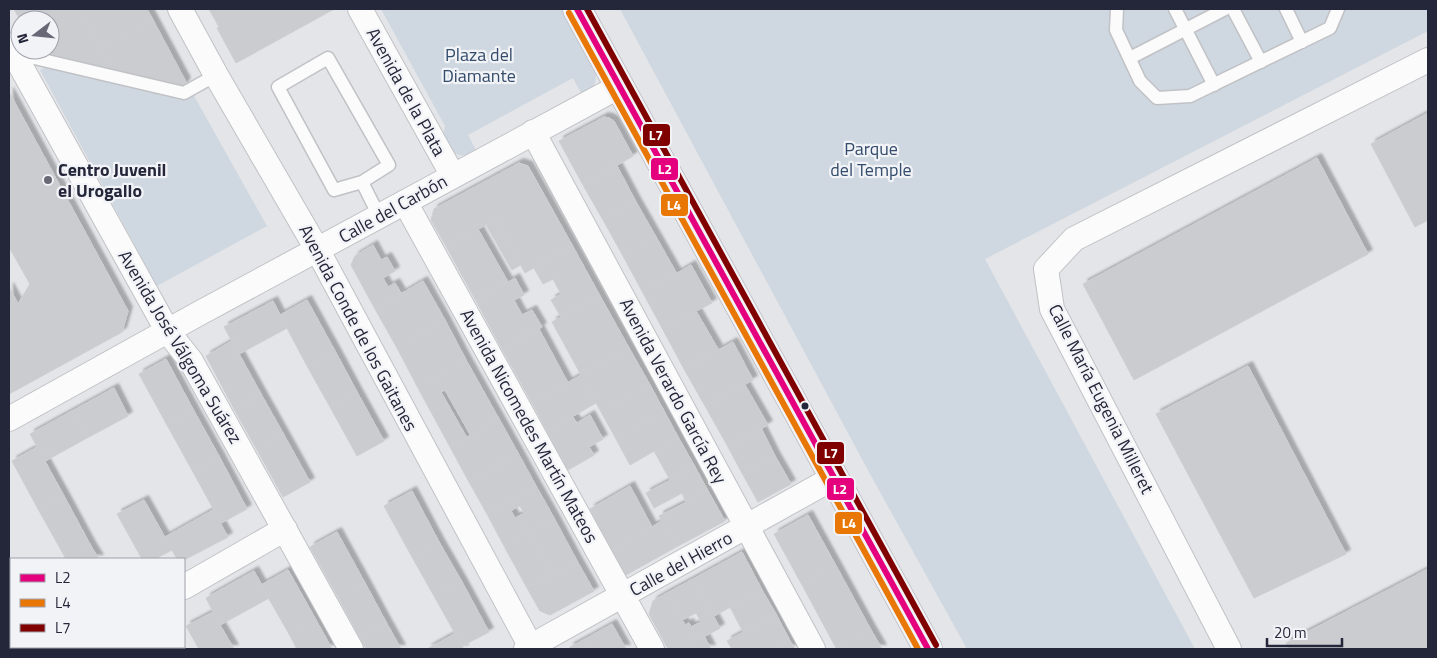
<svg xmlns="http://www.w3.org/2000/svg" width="1437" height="658" font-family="'Titillium Web',sans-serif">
<defs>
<filter id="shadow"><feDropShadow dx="4.5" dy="-4.5" stdDeviation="1" flood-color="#0004"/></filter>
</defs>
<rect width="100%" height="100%" fill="#e4e5e8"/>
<path fill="#cfd8e0" d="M381,9H561L595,70C598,83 593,89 582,95L573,78L468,135L477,152C456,160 452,153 443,136L445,126Z
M620,9H1428V31L985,259L1195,649H967L870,474Z
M47,66L193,94L267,226L157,286L40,70Z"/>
<path fill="#cacccf" stroke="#cdced1" filter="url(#shadow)" d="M14,9H78L79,10L50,26V20H20Z
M82,9H147L153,20L101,49L79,10Z
M209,9H334L236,63L217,28L219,27Z
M79,10L114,72L40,56L37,50H50V26Z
M153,20L186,82L182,88L114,72L101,49Z
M9,92L128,311L122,332L9,394V287L18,304L30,284L9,247Z
M1428,113V220L1415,227L1371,144Z
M604,117L609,118L614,121L633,156L583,185L559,141Z
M1317,158L1368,254L1134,380L1083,284Z
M519,163L528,166L572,245L525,273L495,219L447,248L431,220L434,209Z
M617,166L636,202L603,220L583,185Z
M636,202L656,237L623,256L603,220Z
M495,219L520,265L512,270L486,225Z
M478,229L508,282L476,301L447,248Z
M656,237L677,274L643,293L623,256Z
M373,245L381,260L387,257L395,271L383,278L388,287L395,283L401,293L375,309L351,265L355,256Z
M572,245L600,296L561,317L551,300L561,294L553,279L543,284L534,268Z
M691,265L712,303L662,328L643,293Z
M515,278L524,295L514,300L522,315L532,310L542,327L502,349L476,301Z
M423,281L445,320L397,348L375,309Z
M600,296L629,348L581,375L552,322Z
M307,300L335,351L307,366L280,315Z
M273,301L287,328L239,354L224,327Z
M696,311L718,349L684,369L662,328Z
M445,320L466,360L418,388L397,348Z
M539,329L568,383L532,403L502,349Z
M232,341L261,394L234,409L206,356Z
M733,342L753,380L705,406L684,369Z
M629,348L650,385L601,412L581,375Z
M335,351L357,392L330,407L307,366Z
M166,359L194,411L167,425L139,374Z
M466,360L499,419L471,436L445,390L441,392L467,438L450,447L418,388Z
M1248,366L1346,554L1254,598L1156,414Z
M581,375L596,403L547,431L532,403Z
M650,385L664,411L616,439L601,412Z
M745,385L768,425L728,447L705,406Z
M114,388L128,416L87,438L72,411Z
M357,392L384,441L357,456L330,407Z
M261,394L284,435L257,450L234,409Z
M72,411L87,438L45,461L30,434Z
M194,411L220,458L193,472L167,425Z
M664,411L678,437L630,465L616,439Z
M590,415L603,439L589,447L594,455L568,470L547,431L572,416L577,423Z
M499,419L518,453L469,482L450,447Z
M761,428L775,456L743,475L728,447Z
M284,435L310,482L283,497L257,450Z
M678,437L695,467L670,480L654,451Z
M37,447L64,496L38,509L12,461Z
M518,453L536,486L487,514L469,482Z
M775,456L791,484L758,502L743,475Z
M220,458L247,509L221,523L193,472Z
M695,467L708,491L686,502L682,493L654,508L646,493Z
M536,486L554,518L529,533L519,516L524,513L520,506L515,508L511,500Z
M630,486L652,527L612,550L590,509Z
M412,491L439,542L412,557L384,506Z
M708,491L725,521L676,547L659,516Z
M64,496L92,548L66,559L38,509Z
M144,500L172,550L155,559H142L117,514Z
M511,500L515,508L511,511L515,518L519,516L529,533L504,546L487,514Z
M213,510L228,537L184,560L177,559L165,537Z
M808,515L835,564L801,583L774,534Z
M554,518L577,561L552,575L529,533Z
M662,521L676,547L626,575L612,550Z
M337,532L365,583L338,597L310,547Z
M529,533L552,575L527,588L504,546Z
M439,542L462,582L434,596L412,557Z
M92,548L99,559H66L79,552L80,554Z
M742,552L762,590L714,616L693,579Z
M577,561L594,591L550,615L540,611L527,588Z
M835,564L871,630L836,648L801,583Z
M1428,569V649H1289L1286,643Z
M288,570L316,620L289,634L261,585Z
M254,571L269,598L220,625L206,598Z
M693,579L720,628L698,640L691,627L701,622L696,613L682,620L667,593Z
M462,582L489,632L462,646L434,596Z
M365,583L386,622L359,636L338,597Z
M762,590L776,614L743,632L730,607Z
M667,593L685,625L689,623L698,640L680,649H668L649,614L653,601Z
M213,612L220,625L234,649H199L186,626Z
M776,614L790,641L775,649H732L727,641Z
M316,620L332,649H297L289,634Z
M386,622L401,649H366L359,636Z
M612,624L626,649H593L587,638Z
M871,630L882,649L836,648Z
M454,634L464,649H427Z
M704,636L711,649H680L698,640Z
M587,638L593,649H569L570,647Z
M790,641L795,649H775L785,644Z
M95,647H119L114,649H97Z
M119,647H147L148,649H114Z"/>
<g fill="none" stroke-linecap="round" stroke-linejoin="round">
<g stroke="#c1c2c6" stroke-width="15">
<path id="service" d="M1117,9L1116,30L1140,81L1157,98L1190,96L1330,28L1338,9
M1175,9L1214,85
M1233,9L1261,62
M1286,9L1302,42
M13,53L184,93L216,75
M1130,58L1225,9
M362,182L334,190L278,87L328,58L389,165L362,182L379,216"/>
</g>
<g stroke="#c1c2c6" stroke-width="26">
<path id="minor" d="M180,9L216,75L318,251L532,649
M360,9L453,176
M9,45L168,332L191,361L351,649
M533,132L813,649
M405,202L652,649
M9,419L198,314L620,86
M184,587L285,529
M168,647L169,649
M526,649L835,477
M1229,649L1052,309L1046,269L1074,239L1428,60"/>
</g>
<g stroke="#c0c1c6" stroke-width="30">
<path id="secondary" d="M577,9L928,649"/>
</g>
<use href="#service" stroke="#fbfbfc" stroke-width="12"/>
<use href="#minor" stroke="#fbfbfc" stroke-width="24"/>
<use href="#secondary" stroke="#fbfbfc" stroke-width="28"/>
<g stroke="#f2f3f7" stroke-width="10">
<path id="bus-1" d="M577,9L928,649"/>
</g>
<g stroke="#f2f3f7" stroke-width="10">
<path id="bus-2" d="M569,13L918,649"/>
</g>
<g stroke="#f2f3f7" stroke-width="10">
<path id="bus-3" d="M587,9L936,645"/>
</g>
<use href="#bus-1" stroke="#e5007d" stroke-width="6"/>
<use href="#bus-2" stroke="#e97706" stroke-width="6"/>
<use href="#bus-3" stroke="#800000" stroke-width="6"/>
</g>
<circle fill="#676976" stroke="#f2f3f7" stroke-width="2" cx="48" cy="180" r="5"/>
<circle fill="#242639" stroke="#f2f3f7" stroke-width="2" cx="805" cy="406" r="4.5"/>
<g text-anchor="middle" stroke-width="4.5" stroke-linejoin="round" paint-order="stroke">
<g font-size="18" fill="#334c6b" stroke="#f2f3f7">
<text x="479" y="61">Plaza del<tspan x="479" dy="21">Diamante</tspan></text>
<text x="871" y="155">Parque<tspan x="871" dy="21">del Temple</tspan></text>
</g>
<g font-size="18" fill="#242639" stroke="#f2f3f7">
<text transform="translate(406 92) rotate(61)" y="6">Avenida de la Plata</text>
<text transform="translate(393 209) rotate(-29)" y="6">Calle del Carbón</text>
<text transform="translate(358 328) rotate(62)" y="6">Avenida Conde de los Gaitanes</text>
<text transform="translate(180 347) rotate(59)" y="6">Avenida José Válgoma Suárez</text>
<text transform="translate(673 391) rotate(62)" y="6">Avenida Verardo García Rey</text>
<text transform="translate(1101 399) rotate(63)" y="6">Calle María Eugenia Milleret</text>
<text transform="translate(529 426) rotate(61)" y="6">Avenida Nicomedes Martín Mateos</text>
<text transform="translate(681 564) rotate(-29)" y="6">Calle del Hierro</text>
</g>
<g font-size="18" font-weight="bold" fill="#242639" stroke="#f2f3f7" text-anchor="start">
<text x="58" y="176">Centro Juvenil<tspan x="58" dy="21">el Urogallo</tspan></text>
</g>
</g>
<g stroke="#f2f3f7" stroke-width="2">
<rect x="642" y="123" width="29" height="24" rx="5" fill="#800000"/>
<rect x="650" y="157" width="29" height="24" rx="5" fill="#e5007d"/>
<rect x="660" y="193" width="29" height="24" rx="5" fill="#e97706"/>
<rect x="816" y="441" width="29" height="24" rx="5" fill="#800000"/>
<rect x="826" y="477" width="29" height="24" rx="5" fill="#e5007d"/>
<rect x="834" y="511" width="29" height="24" rx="5" fill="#e97706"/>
</g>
<g font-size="14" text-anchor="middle" font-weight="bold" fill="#fff">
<text x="656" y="140">L7</text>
<text x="665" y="174">L2</text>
<text x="674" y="210">L4</text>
<text x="831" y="458">L7</text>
<text x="840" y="494">L2</text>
<text x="849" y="528">L4</text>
</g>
<rect width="1437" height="658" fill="none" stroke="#242639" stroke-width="20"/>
<rect x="10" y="558" width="175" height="90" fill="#f2f3f7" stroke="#a0a1ab"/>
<rect x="20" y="574" width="25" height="8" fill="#e5007d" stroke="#a0a1ab"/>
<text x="55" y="583" font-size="15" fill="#242639">L2</text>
<rect x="20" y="599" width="25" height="8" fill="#e97706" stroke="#a0a1ab"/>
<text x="55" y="608" font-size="15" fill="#242639">L4</text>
<rect x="20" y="624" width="25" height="8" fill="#800000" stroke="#a0a1ab"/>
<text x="55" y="633" font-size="15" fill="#242639">L7</text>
<g transform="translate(35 35) rotate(254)"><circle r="24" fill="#f2f3f7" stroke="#a0a1ab"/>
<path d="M0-4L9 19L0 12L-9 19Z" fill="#676976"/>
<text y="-8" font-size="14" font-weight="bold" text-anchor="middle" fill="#242639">N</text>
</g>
<path d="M1267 638v8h75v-8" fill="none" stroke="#242639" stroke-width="2.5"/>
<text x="1274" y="638" font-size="15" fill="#242639" stroke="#f2f3f7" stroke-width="4" paint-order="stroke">20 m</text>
</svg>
